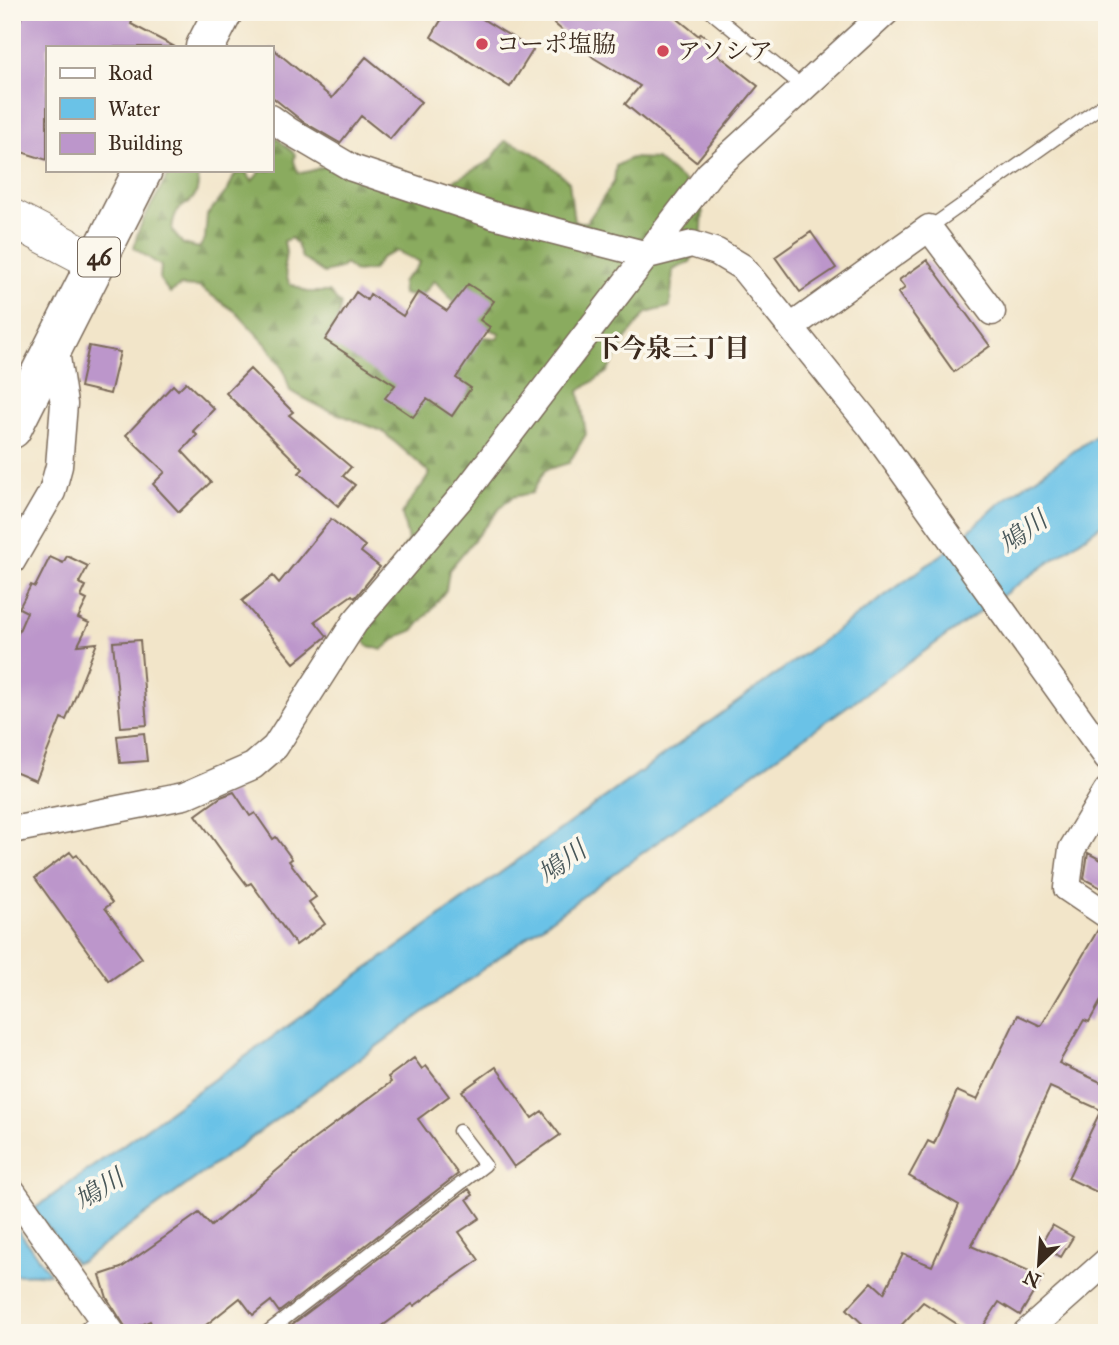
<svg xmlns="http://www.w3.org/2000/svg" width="1119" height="1345" font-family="'IM FELL Great Primer','Noto Serif JP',serif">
<defs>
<pattern id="forest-firs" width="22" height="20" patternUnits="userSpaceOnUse" patternTransform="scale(1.75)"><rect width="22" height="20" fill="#8aab5f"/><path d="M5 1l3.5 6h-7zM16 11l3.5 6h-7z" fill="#728b4e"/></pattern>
</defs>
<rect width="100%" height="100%" fill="#fbf7ec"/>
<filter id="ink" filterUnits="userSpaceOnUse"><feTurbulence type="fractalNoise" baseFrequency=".0143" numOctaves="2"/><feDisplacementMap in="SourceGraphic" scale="14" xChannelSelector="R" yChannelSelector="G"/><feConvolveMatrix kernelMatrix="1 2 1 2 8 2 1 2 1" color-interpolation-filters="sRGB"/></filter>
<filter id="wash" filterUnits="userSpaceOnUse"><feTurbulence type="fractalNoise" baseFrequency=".00686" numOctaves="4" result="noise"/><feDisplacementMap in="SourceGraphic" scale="28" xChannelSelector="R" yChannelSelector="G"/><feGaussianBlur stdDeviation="1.57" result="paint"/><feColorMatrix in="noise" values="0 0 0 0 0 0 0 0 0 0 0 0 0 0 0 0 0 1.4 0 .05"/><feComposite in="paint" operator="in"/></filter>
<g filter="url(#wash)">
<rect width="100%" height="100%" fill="#f2e5c9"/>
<path fill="url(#forest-firs)" stroke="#626a3e" stroke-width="2" fill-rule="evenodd" d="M271,133L295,154L294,161L298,173C313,173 325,164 340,161C376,155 410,172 441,188L491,160L505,141C532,148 549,163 569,182L574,222H587L614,182L616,166L631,158L656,159L687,184L703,212L701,241L690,262L673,270L670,307L646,313L626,339L607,372L579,391L586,434L569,463L545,470L532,493L512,497L500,508L449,570L446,590L431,610L414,630L399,636L382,650L368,646L360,634L408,540L402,514C410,499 422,488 430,473L382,431L321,407L290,391L284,371L267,345L236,312L199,287L180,286L170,293L160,280L161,266L134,248C139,219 159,196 170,170H199C198,177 199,187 196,193C189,210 174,200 172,231L183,244L199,248L205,239L207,215L228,190L235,174L246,172L252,181L260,172L257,170H271ZM291,238L297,244L302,258L324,273L339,269L345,264L355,272L373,270L381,258L397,251L420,262C416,271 408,274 402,282L403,294C420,299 426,293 434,280L454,302L456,310L483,327L500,333L497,338L466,336L457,387L439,406L430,405V393L335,330L341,305L329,292H307L289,283L284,266L286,253L284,241Z"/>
<path fill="#6ac2e7" stroke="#527682" stroke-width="2" d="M1107,428V521L685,822L82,1261L75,1263L34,1209L944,553L1001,502Z
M15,1226L50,1274L12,1275V1228Z"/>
<g id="blocks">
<path fill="#bc96cb" d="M23,12H136L131,24L175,47H47V160L12,149V48Z
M446,12H471L533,50L510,87L431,37Z
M541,12H669L699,36L701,33L719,49L716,53L758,86L696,162L625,104L640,86L594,58Z
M271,47L332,98L366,57L421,102L390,139L361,116L340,143L302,121L271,96Z
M811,232L836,268L800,292L775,257Z
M927,260L990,346L954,372L898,293L905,288L899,280Z
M468,284L494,301L480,320L490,327L456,378L471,388L452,416L427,399L413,417L385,398L395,385L325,340L356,292L367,300L370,294L403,316L418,292L447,311Z
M89,346L120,352L110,394L80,387Z
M250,369L293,412L289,415L351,467L343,476L355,485L338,506L299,473L303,469L226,393Z
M186,382L214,409L193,431L197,435L182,451L211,482L179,512L153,484L165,472L126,435L173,385L178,390Z
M331,519L365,546L361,552L380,567L355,598L352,595L315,621L327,636L294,663L242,601L273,576L279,583Z
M67,556L88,566L79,583L86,586L81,597L87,600L78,618L89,623L78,645L97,643L66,720L61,718L36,780L12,770V647L27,612L19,608L31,585L35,587L50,557L63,563Z
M140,640L147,725L121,727L113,642Z
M144,733L147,761L120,763L117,736Z
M234,792L250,816L255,813L273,839L276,837L292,859L289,861L316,897L309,902L325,924L296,945L251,883L247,885L231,864L196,815L221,797Z
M70,852L74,857L77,855L112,903L105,908L142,958L109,981L35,878Z
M1088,853L1107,863V891L1084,879Z
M1099,928L1107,931V990L1089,1022L1084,1020L1059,1063L1107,1085V1197L1068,1178L1101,1110L1050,1087L1012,1170L971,1246L1043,1277L1020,1315L999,1302L979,1333H971L923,1302L894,1333H872L847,1309L872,1282L884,1293L903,1254L932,1266L959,1205L909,1176L928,1141L934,1144L957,1091L977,1100L1018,1015L1041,1026Z
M414,1058L422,1069L426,1066L449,1096L418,1119L458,1174L279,1312L271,1301L253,1315L240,1298L196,1333H156L150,1321L128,1331L107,1298L100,1275L121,1268L199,1213L211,1226L314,1139L391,1082L388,1077Z
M496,1067L532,1118L542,1111L560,1135L514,1167L462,1091Z
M469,1189L473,1195L467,1199L480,1218L459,1232L479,1260L414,1306L412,1304L373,1333H295L290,1326Z
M1052,1225L1073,1237L1061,1257L1040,1246Z"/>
</g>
</g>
<g filter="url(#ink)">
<use href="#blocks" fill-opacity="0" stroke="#7b6b5a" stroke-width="2"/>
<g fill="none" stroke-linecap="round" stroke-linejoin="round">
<g stroke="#7b6b5a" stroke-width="15">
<path id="lane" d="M711,12L803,87
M929,228L1107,102
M81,1333L100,1317
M266,1333L485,1165L459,1131"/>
</g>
<g stroke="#7b6b5a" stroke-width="29">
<path id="street" d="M271,118L289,131L352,168L493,215L648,255L692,244L717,252L742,267L871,427L1107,757
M791,327L929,228L992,312
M12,561L52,492L59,466L64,404L55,344
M1107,791L1072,849L1067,888L1107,915
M12,830L184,796L253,766L275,747L355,622L464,494L709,174L886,12
M12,1191L112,1333
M1026,1333L1107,1261"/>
</g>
<g stroke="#7b6b5a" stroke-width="39">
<path id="secondary" d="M12,218L96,262"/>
</g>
<g stroke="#7b6b5a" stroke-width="41">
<path id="primary" d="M205,47L223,12
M12,429L143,170"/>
</g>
<use href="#lane" stroke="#fff" stroke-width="12"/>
<use href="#street" stroke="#fff" stroke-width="26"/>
<use href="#secondary" stroke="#fff" stroke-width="37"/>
<use href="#primary" stroke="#fff" stroke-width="38"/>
</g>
</g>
<g fill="#d1495b" stroke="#fbf7ec" stroke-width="2.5">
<circle cx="482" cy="44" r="7"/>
<circle cx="663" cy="51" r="7"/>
</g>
<g text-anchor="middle" stroke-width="7" stroke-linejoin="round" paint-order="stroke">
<rect fill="#fbf7ec" stroke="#75685c" stroke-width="2" x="78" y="237.5" width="42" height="39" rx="5"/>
<g font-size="23" font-weight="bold" fill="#3b2a1e">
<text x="99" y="265">46</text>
</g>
<g font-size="24" fill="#3b2a1e" stroke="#fbf7ec" text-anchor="start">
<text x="496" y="52">コーポ塩脇</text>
<text x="677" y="59">アソシア</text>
</g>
<g font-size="26" font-weight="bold" fill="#3b2a1e" stroke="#fbf7ec">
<text x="672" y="357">下今泉三丁目</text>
</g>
<g font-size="26" font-style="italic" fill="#49585a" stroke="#fbf7ec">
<text transform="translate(1023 532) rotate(-36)" y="9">鳩川</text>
<text transform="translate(562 862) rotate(-36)" y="9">鳩川</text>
<text transform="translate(99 1189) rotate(-32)" y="9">鳩川</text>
</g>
</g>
<rect width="1119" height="1345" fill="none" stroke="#fbf7ec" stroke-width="42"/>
<rect x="46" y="46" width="228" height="126" fill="#fbf7ec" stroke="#aea59a" stroke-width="2"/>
<rect x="60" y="68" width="35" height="10" fill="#ffffff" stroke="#aea59a" stroke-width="2"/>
<text x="108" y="80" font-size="21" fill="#3b2a1e">Road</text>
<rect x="60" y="98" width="35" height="21" fill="#6ac2e7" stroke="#aea59a" stroke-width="2"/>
<text x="108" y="116" font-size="21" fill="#3b2a1e">Water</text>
<rect x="60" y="133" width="35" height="21" fill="#bc96cb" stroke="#aea59a" stroke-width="2"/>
<text x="108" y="150" font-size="21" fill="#3b2a1e">Building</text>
<g transform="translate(1039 1264) rotate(205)" stroke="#fbf7ec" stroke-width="5" paint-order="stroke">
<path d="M0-5L12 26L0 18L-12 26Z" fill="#3b2a1e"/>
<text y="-10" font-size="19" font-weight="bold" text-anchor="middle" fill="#3b2a1e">N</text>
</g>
</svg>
